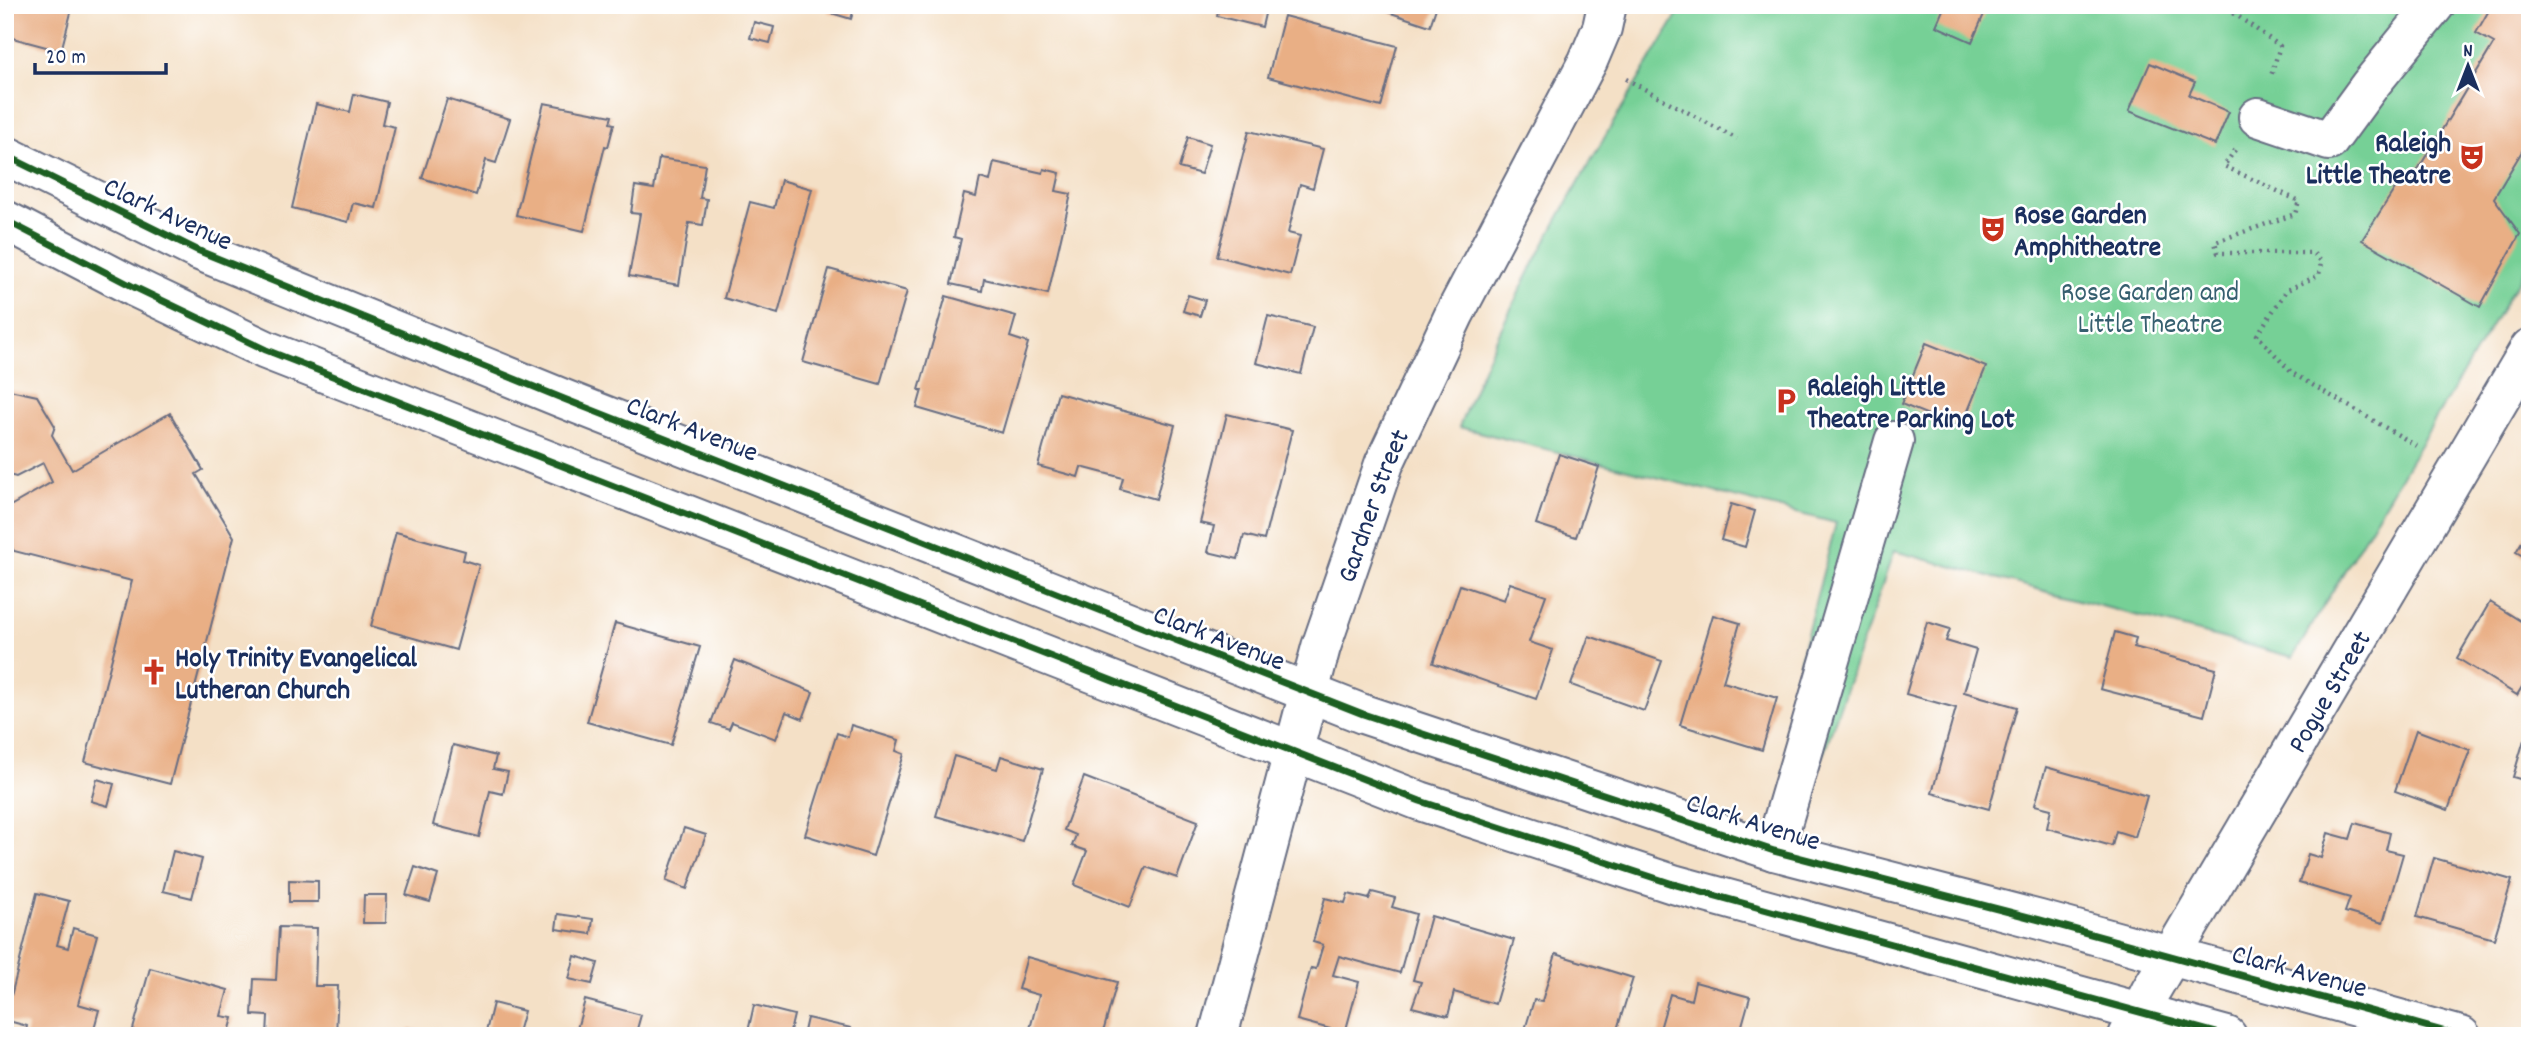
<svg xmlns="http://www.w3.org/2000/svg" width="2535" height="1041" font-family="Dekko,sans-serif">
<rect width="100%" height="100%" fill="#fff"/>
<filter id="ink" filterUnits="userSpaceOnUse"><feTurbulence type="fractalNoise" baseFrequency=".0143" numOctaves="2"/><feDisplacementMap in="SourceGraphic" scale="14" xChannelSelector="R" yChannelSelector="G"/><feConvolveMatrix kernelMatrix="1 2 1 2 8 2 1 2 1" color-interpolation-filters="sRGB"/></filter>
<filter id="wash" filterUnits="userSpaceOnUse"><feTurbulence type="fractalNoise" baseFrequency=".00686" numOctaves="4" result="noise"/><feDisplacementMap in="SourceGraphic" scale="28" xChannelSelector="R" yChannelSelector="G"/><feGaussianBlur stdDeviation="1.57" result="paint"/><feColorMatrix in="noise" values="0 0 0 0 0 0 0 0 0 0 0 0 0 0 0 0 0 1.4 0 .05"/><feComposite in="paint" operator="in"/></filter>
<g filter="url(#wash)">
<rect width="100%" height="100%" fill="#f4e0c6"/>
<path fill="#76d096" stroke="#48807a" stroke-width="2" d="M1683,5H2530V261L2293,657L1894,551L1798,827L1800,660L1836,523L1459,427C1516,277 1602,143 1683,5Z"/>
<g id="blocks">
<path fill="#e9af85" d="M5,5H73L61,51L5,36Z
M830,5H855L851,19L828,12Z
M1219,5H1267L1262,27L1217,16Z
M1390,5H1437L1430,26L1388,12Z
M1945,5H1988L1972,42L1936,26Z
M2492,5H2530V138L2494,198L2520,234L2480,307L2362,240L2403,176L2411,181L2494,43L2476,33Z
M1284,16L1397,46L1381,107L1268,77Z
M754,22L774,27L770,43L750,38Z
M2150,63L2195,82L2189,95L2229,112L2215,145L2129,111Z
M354,94L387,102L382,124L395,127L376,208L353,203L348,222L292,208L316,104L350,112Z
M447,99L510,119L496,163L486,160L476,195L422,178Z
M544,103L612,116L610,123L614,124L608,147L605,146L584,231L516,215Z
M1249,131L1323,149L1313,188L1300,184L1288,233L1300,236L1290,275L1217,256Z
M1188,137L1210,144L1201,174L1179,168Z
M659,158L705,165L700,198L707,199L703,225L689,223L679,285L629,276L640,214L631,213L635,186L654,189Z
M994,162L1043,173L1044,169L1060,173L1056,191L1071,194L1048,294L984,279L982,291L951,284L961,239L954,237L964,194L976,197L980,178L990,181Z
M781,180L812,189L778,314L724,298L750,202L774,208Z
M829,269L907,291L880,384L803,362Z
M1188,295L1205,300L1200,316L1183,311Z
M946,296L1016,316L1010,337L1028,343L1002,433L917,408L922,390H919Z
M1268,316L1313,327L1301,374L1256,363Z
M1926,343L1986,367L1961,428L1901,404Z
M5,389L37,396L55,426L52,435L72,470L170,413L203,470L196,474L234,537L170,784L85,762L132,581L14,551L5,537V509L52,482L43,463L16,477L5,474Z
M1058,393L1175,425L1156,499L1120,489L1123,478L1081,467L1078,477L1038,466Z
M1227,414L1292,430L1264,540L1244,535L1238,559L1208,552L1214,526L1200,523Z
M1559,454L1599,467L1576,537L1536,524Z
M1731,504L1755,511L1745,547L1721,540Z
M396,532L465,551L463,560L479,565L456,650L371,626Z
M2527,533L2530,534V560L2516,552Z
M1510,583L1546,595L1529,642L1553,650L1536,699L1433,663L1460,585L1504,600Z
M2490,602L2524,623L2530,613V674L2517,695L2457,658Z
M1713,615L1740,623L1723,682L1777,698L1762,750L1680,725Z
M1927,622L1950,629L1946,641L1976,650L1964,692L2017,707L1989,809L1932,793L1956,708L1906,694Z
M615,623L700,647L671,745L587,722Z
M2115,632L2136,638L2134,647L2216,669L2204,716L2100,689Z
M1589,636L1662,661L1644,711L1571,685Z
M735,660L813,692L803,719L786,712L776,739L732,722L729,729L711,723Z
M851,725L899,740L896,751L904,754L873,856L805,835L837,733L848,737Z
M2416,730L2470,750L2448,810L2395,791Z
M2524,740L2530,741V782L2513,777Z
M453,745L496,756L493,769L508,772L503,794L490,791L479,837L433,825Z
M954,756L997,769L1001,756L1043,769L1022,841L936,816Z
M2046,767L2147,796L2135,837L2116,831L2112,846L2047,828L2051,809L2035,805Z
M1084,777L1198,821L1177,878L1146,867L1130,907L1074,885L1087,851L1072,846L1076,835L1064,830Z
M97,779L114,784L108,806L91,801Z
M2355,823L2390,833L2386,850L2403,854L2383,923L2345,912L2350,898L2299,883L2308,854L2321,858L2328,833L2350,839Z
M684,828L706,835L687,889L666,881Z
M173,851L202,859L192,898L163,891Z
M2434,858L2512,880L2494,939L2417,917Z
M415,867L438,875L430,902L406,895Z
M289,880L318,881V902H289Z
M1372,892L1395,898L1392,907L1416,914L1400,973L1339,956L1333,975L1359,982L1345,1033L1297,1020L1311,968L1316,969L1323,945L1313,942L1325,898L1345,903L1348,894L1369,899Z
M37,893L69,901L57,945L68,948L73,928L97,935L78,1004L99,1010L92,1036H25L27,1026L5,1020Z
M364,895H387L386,923H363Z
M558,914L593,919L591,934L556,929Z
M1431,916L1514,940L1495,1004L1454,992L1448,1016L1412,1007L1421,982L1413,980Z
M279,927L317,928L315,986H338L336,1036H267L268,1016L252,1015L254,979L276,980Z
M1556,954L1633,978L1615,1036H1523L1534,1000L1542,1001Z
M575,956L598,963L592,984L569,979Z
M1027,957L1117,982L1102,1036H1028L1039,995L1018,989Z
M150,968L228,990L221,1016L233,1018L228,1036H141L132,1033Z
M1695,982L1750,997L1739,1036H1658L1670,994L1691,1000Z
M585,1000L641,1015L635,1036H575Z
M493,1003L524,1011L517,1036H485Z
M754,1005L794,1015L789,1036H747Z
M807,1018L851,1028L849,1036H803Z
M409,1028L436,1035V1036H407Z"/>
</g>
</g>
<g filter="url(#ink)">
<use href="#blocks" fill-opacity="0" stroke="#676d82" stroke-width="2"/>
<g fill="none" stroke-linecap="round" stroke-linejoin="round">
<g stroke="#676d82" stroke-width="42">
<g id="minor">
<path d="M2258,117L2329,141L2370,85L2435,5"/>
<path d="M1774,851L1894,441"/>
<path id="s1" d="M1218,1036L1321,647L1384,464L1454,315L1588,61L1602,28L1607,5"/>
<path id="s2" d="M2128,1036L2150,992L2530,348"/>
</g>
</g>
<g stroke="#676d82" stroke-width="42">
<path id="major" d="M5,155L197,250L564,399L1363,714L1774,851L2040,920L2461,1036
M5,220L134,287L266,350L1420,801L1673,884L2227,1036"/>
</g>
<path stroke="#676d82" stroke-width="4.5" stroke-dasharray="2 5" stroke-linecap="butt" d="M2222,5L2280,46L2271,76
M1626,79L1737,139
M2235,150L2224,166L2299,201L2295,214L2215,242L2218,253H2313L2321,261L2319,275L2287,290L2257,335L2292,373L2417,446"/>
<use href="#minor" stroke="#fff" stroke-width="38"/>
<use href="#major" stroke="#fff" stroke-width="38"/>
<g stroke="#fff" stroke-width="11">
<path id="cycleway" d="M5,155L197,250L564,399L1363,714L1774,851L2040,920L2461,1036
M5,220L134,287L266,350L1420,801L1673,884L2227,1036"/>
</g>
<use href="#cycleway" stroke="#1b5e20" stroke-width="7"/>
</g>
</g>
<defs>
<g id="theatre-bare" transform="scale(2.1)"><path d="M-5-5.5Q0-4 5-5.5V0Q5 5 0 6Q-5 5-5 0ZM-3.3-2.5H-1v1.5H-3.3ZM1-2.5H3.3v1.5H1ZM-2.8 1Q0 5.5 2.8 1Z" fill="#c8321e" stroke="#fff" stroke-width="2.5" paint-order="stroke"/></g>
<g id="parking-bare" transform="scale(2.1)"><path d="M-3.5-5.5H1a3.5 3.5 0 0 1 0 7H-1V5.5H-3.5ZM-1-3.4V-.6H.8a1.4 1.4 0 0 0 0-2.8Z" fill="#c8321e" stroke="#fff" stroke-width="2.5" paint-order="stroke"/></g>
<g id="church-bare" transform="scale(2.1)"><path d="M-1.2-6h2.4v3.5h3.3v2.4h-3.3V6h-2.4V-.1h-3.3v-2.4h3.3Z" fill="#c8321e" stroke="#fff" stroke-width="2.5" paint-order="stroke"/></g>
</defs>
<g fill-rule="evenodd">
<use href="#theatre-bare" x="2472" y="157"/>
<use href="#theatre-bare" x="1993" y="229"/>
<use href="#parking-bare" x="1786" y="401"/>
<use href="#church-bare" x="154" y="672"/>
</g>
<g text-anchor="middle" stroke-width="5" stroke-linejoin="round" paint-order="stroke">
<g font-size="28" font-weight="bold" fill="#1b2f5e" stroke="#fff" text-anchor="start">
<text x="2451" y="151" text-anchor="end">Raleigh<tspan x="2451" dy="32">Little Theatre</tspan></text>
<text x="2014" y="223">Rose Garden<tspan x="2014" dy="32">Amphitheatre</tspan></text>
<text x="1807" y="395">Raleigh Little<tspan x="1807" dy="32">Theatre Parking Lot</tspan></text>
<text x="175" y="666">Holy Trinity Evangelical<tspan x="175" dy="32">Lutheran Church</tspan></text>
</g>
<g font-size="28" fill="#1b2f5e" stroke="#fff">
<text transform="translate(169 212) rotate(25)" y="10">Clark Avenue</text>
<text transform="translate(693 427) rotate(21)" y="10">Clark Avenue</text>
<text dy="10" stroke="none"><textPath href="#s1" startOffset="553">Gardner Street</textPath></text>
<text transform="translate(1220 636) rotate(21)" y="10">Clark Avenue</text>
<text dy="10" stroke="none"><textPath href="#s2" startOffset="399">Pogue Street</textPath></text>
<text transform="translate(1754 820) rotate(17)" y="10">Clark Avenue</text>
<text transform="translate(2300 969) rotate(15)" y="10">Clark Avenue</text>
</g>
<g font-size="28" fill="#365f6f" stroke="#fff">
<text x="2150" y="300">Rose Garden and<tspan x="2150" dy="32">Little Theatre</tspan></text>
</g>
</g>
<rect width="2535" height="1041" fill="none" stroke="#fff" stroke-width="28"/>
<g transform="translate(2468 66)" stroke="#ffffff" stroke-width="5" paint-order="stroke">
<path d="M0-5L12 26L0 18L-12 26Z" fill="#1b2f5e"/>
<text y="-10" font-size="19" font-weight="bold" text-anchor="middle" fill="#1b2f5e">N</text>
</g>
<path d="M35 63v10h131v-10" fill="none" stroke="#1b2f5e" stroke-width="3.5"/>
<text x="46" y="63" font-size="21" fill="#1b2f5e" stroke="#ffffff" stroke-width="5" paint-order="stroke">20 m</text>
</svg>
